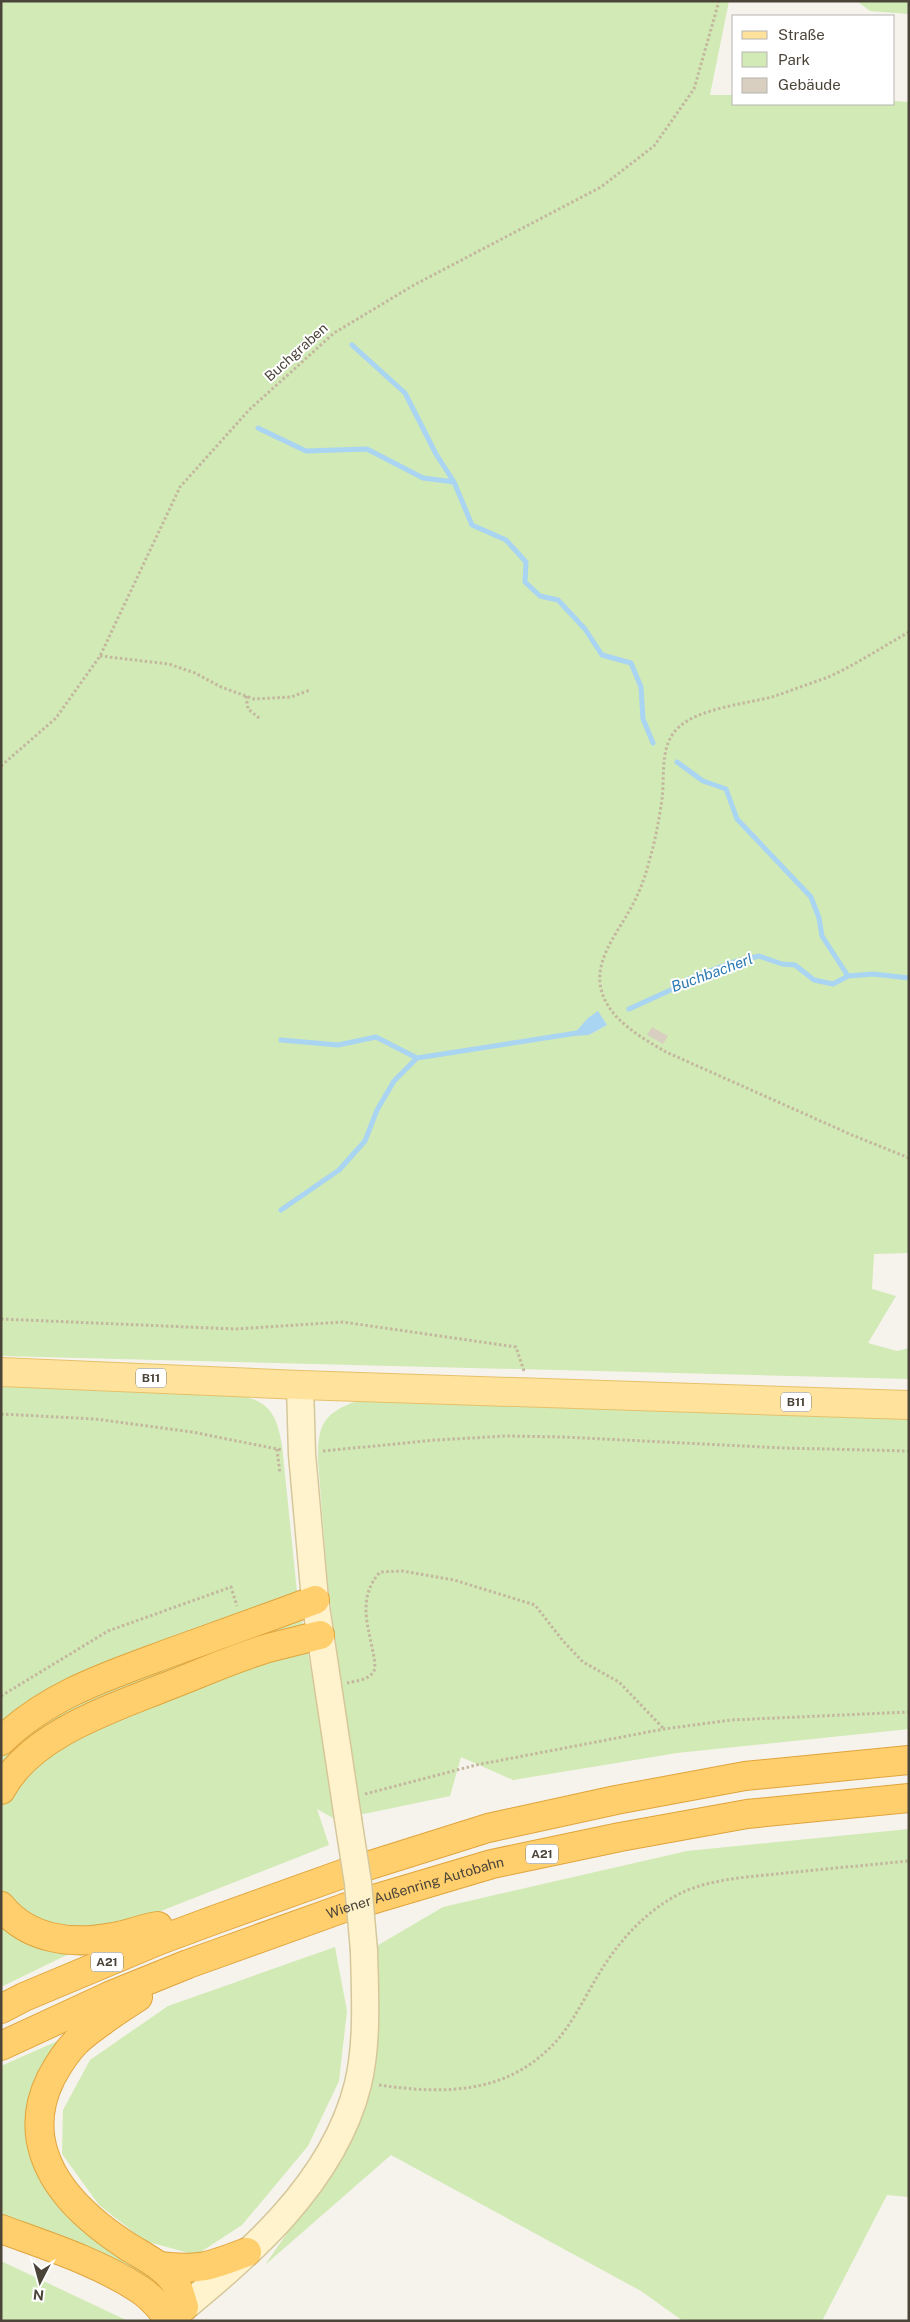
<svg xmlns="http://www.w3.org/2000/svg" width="910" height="2322" font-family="'Public Sans',sans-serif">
<rect width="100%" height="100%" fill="#f6f3ec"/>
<path fill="#d2eab5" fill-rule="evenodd" d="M1,1H729L710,95H734V104H894V101L909,102V1253L874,1254L872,1289L896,1296L868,1343L897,1351L909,1348V1379L1,1356ZM598,1012L607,1025L589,1035H573Z
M857,1H909V14L870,11Z
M1,1386L242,1396C271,1402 277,1417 282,1445L297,1592L338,1821L317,1809L329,1845L143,1918L1,1987Z
M354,1402H532L909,1414V1729L677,1753L513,1780L461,1757L450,1796L359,1815L328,1587L318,1461C318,1427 321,1415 354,1402Z
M909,1829V2197L887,2195L822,2321H683L641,2291L391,2155L265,2265L343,2152L375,1947L443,1907L687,1851Z
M335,1947L347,2011L339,2081L308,2146L242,2225L196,2255L145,2241L99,2205L62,2154L63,2110L90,2060L168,2006Z
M71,2035L33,2151L161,2281L160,2289L1,2220V2066Z
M1,2261L126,2320L1,2321Z"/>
<path fill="#a9d4f2" d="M598,1011L607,1025L589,1035L572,1036L588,1018Z"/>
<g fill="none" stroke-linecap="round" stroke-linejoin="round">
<path stroke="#a9d4f2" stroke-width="5" d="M352,345L405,393L436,454L454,482L472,525L506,540L526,562L525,582L540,596L558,600L585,629L602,655L631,663L641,687L643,719L653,743
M258,428L306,451L367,449L423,478L454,482
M677,762L703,781L726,789L737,819L811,897L819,918L822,936L848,976
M629,1009L675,988L688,979L733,962L759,956L782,964L795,965L814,980L833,984L848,976L873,974L909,978
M281,1040L338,1045L376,1037L417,1058L577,1033
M281,1210L339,1170L365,1141L377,1110L394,1081L417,1058"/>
</g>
<path fill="#d8cfc1" d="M652,1027L668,1036L663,1044L647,1035Z"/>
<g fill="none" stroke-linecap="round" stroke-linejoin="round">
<g stroke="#d6c79b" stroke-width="29">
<path id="secondary" d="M300,1385L302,1454L315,1600L348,1819
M169,2320C246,2257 333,2185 358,2084C368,2042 365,1994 364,1951"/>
</g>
<g stroke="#e6c16a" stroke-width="30">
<path id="primary" d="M1,1372L300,1385L909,1405"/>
</g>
<g stroke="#e0a43c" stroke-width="30">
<g id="highway">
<path d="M1,1741C49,1694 110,1675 172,1652C219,1635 267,1618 315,1600"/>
<path d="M1,1790C30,1735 110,1709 165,1687C200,1674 235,1657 272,1647C288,1643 304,1639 320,1635"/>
<path d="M1,1906C28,1940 73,1945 113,1937C128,1935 143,1928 158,1926"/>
<path d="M138,1997C117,2011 96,2024 77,2041C66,2052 58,2065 51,2078C24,2132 47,2181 91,2219C102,2229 115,2238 127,2246C144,2257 167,2267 177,2286C180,2292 182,2301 184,2307"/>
<path d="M1,2009L24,1997L160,1940L214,1920L345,1873L488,1828L616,1800L745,1776L909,1760"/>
<path id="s1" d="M1,2046L109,1996L188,1964L344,1908L492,1864L620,1837L747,1814L909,1798"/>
<path d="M1,2229C47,2246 98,2262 139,2289C152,2297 160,2308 169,2319"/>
<path d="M159,2266C199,2271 211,2266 247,2252"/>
</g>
</g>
<path stroke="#c4b79f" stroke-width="3" stroke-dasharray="2.5 2.5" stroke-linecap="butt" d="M909,632C882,647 854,666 826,678C808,684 790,691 772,697C745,704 700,708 679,727C659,745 665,775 662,799C659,819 656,838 650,858C646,874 641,889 633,904C621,928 597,955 600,983C604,1017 639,1036 666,1052L852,1135L909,1158
M100,656L169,664L195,673L221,687L254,699L291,697L310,690
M246,696L248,709L259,718
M1,766L56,718L100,656L180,487L249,410L334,333L414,285L601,187L654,146L694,89L719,1
M1,1319L235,1329L343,1322L516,1347L524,1371
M1,1414L95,1419L192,1432L282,1450
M277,1449L280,1474
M323,1451L436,1440L506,1436L563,1437L783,1448L909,1451
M347,1683C356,1681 369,1680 374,1671C376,1665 374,1657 373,1652C367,1622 358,1597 380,1572L402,1571L454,1580L535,1605L563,1641L583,1662L619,1682L664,1729
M1,1696L108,1631L231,1587L237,1606
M365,1794L476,1765L664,1729L731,1720L909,1712
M379,2085C447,2095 511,2094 559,2038C574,2020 585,1997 597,1977C617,1943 645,1911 681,1893C713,1878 751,1877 785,1873C826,1869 867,1865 909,1861"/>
<use href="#secondary" stroke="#fff3cd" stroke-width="26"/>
<use href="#primary" stroke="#ffe39c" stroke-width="28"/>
<use href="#highway" stroke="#ffcf6e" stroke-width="28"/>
<g stroke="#d6c79b" stroke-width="29" stroke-linecap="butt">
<path id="secondary-bridge" d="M348,1819L358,1883L364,1951"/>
</g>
<use href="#secondary-bridge" stroke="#fff3cd" stroke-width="26"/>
</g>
<g text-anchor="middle" stroke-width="4" stroke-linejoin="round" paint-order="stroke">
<g fill="#fff" stroke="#817c74" stroke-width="1">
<rect x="136" y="1368.5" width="30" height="19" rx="4"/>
<rect x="781" y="1392.5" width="30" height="19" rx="4"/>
<rect x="526" y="1844.5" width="32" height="19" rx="4"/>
<rect x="91" y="1952.5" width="32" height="19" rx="4"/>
</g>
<g font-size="12" font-weight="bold" fill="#4b4439">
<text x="151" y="1382">B11</text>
<text x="796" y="1406">B11</text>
<text x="542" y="1858">A21</text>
<text x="107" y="1966">A21</text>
</g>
<g font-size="14" fill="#4b4439" stroke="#fff">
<text transform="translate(296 352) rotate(-42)" y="5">Buchgraben</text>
<text dy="5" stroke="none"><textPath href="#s1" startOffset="444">Wiener Außenring Autobahn</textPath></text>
</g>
<g font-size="15" font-style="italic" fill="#2e7ab2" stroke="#fff">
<text transform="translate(712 973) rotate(-20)" y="5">Buchbacherl</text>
</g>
</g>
<rect width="910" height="2322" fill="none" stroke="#4b4439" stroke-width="5"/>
<rect x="732" y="15" width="162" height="90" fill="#ffffff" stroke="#b7b4b0"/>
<rect x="742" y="31" width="25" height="8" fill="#ffe39c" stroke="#b7b4b0"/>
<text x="778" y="40" font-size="15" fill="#4b4439">Straße</text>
<rect x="742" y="52" width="25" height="15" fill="#d2eab5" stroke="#b7b4b0"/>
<text x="778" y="65" font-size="15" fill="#4b4439">Park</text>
<rect x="742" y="78" width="25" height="15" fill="#d8cfc1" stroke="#b7b4b0"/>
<text x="778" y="90" font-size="15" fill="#4b4439">Gebäude</text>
<g transform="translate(40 2282) rotate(186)" stroke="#ffffff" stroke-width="4" paint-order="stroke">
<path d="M0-4L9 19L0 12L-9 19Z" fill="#4b4439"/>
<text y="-8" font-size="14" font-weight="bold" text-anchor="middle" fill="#4b4439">N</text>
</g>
</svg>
